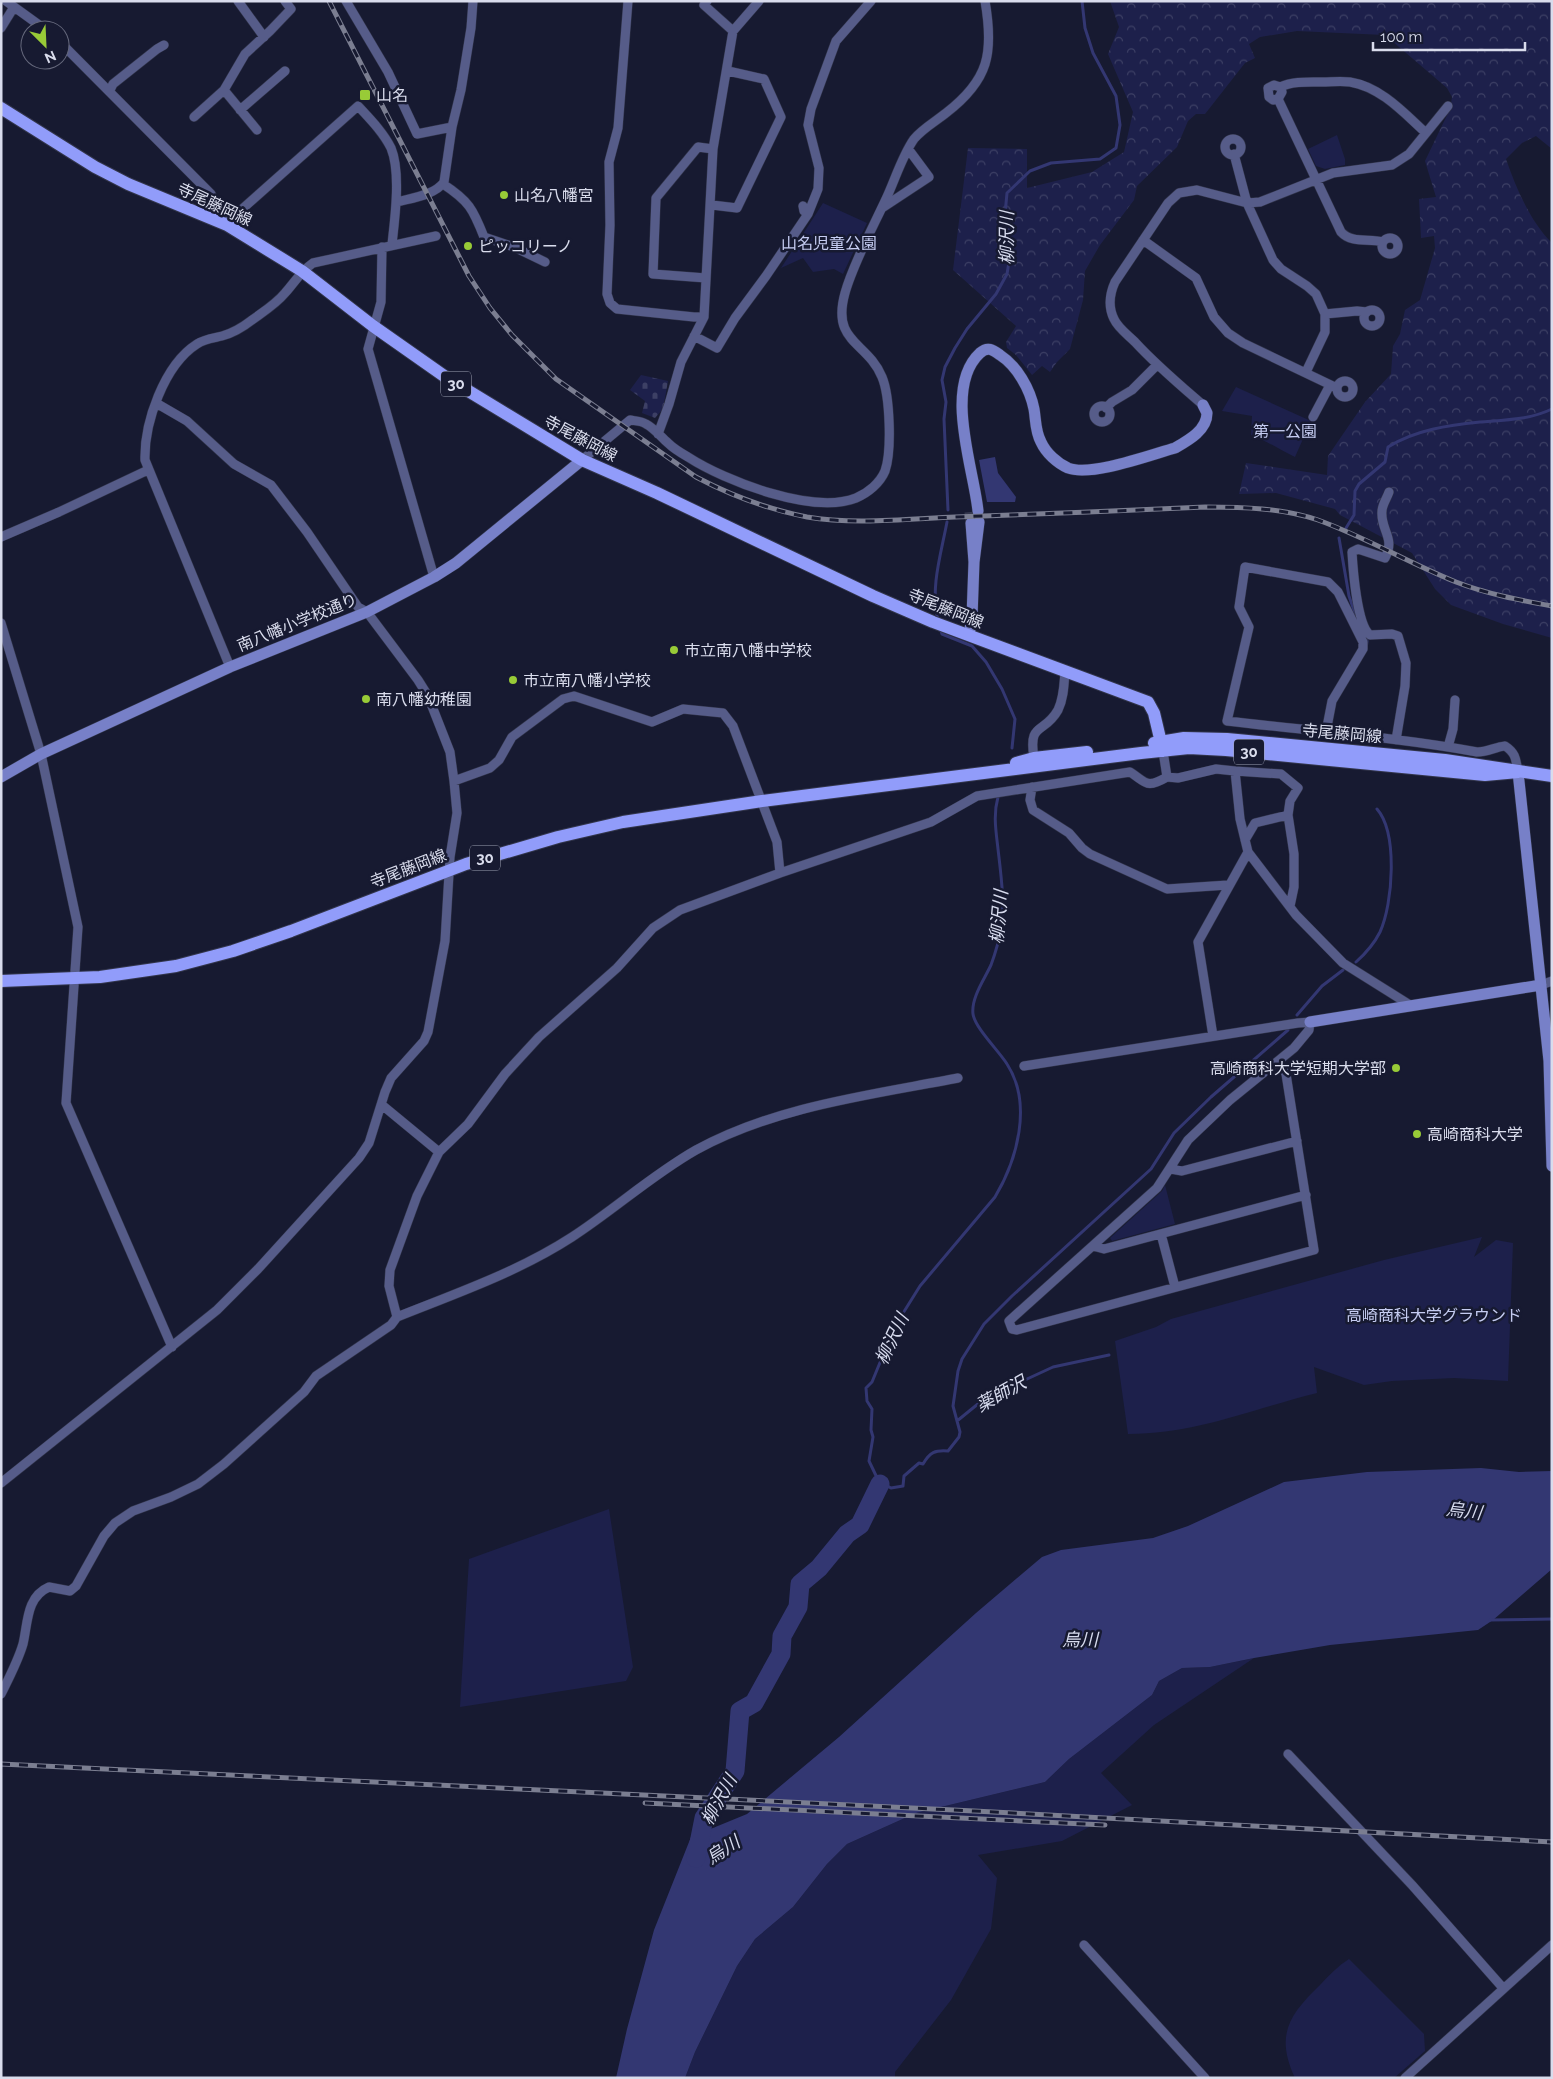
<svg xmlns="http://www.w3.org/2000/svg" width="1553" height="2079" font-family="Raleway,'Noto Sans JP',sans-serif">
<defs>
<pattern id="forest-crowns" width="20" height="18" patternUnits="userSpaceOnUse" patternTransform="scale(1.25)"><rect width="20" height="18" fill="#1d204b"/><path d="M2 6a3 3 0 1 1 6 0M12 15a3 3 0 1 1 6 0" fill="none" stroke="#3d4065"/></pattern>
<pattern id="cemetery-stones" width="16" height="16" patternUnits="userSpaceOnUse" patternTransform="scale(1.25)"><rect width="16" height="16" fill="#1d204b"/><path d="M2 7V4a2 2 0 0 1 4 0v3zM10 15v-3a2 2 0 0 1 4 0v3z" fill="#3d4065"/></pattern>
</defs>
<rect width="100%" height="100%" fill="#171a31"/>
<path fill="#1d204b" d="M1337,135L1345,159V165L1325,169L1316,166L1308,149Z
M823,203L867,223L843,274L834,269L813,272L803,258L781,268Z
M1236,387L1311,421L1295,457C1280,450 1267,441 1251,435L1252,416L1222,411Z
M1165,1185L1175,1224L1112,1241L1110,1238L1162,1191Z
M1482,1237L1474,1257L1496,1240L1513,1243L1508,1381L1454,1378L1392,1381L1364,1385L1314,1367L1317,1393C1253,1409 1195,1434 1128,1434L1115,1341L1156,1327L1171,1319L1384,1260Z
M609,1509L633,1667L626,1681L460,1707L469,1559Z
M1254,1658L1154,1725L1101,1773L1132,1805L1062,1841L978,1855L997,1878L991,1929L951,2000L895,2072V2078H685L695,2052L737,1966L755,1939L793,1907L827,1864L847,1844L916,1813L1045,1782L1069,1759L1152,1695L1159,1681L1182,1668L1210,1667Z
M1349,1959L1424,2034L1425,2051L1394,2078H1295C1275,2035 1289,2015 1320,1985C1329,1975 1338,1966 1349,1959Z"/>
<path fill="url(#forest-crowns)" d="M1110,1H1552V149L1536,136L1522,143L1506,159C1516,188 1530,221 1552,243V638L1503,624L1451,605L1435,589L1412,553L1340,515L1335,509L1276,493L1239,494L1246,463L1327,475L1328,456L1365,402L1391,374L1393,346L1400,334L1405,310L1420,300L1435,248L1434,236L1421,238L1419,199L1436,197L1425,161L1450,109L1452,97L1447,88L1385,35L1297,31L1260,37L1249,44L1255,58L1245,63L1205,114H1196L1188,121L1177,147L1137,186L1134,200L1100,245L1085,271L1083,300L1070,349L1057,362L1050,372L1042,366L1032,375L1016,355L1007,348L1006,342L1016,326L953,270L968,148L1027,149V188L1092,172L1124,152L1133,112L1108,54L1119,27Z"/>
<path fill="url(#cemetery-stones)" d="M641,375L668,381L663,409L655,418L642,413L645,401L630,390Z"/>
<path fill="#333772" d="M995,457L998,473L1016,497L1015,502H987L979,460Z
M1481,1468L1519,1472L1552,1471V1569L1493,1620L1478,1630L1330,1645L1254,1658L1210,1667L1182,1668L1159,1681L1152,1695L1069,1759L1045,1782L916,1813L847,1844L827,1864L793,1907L755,1939L737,1966L695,2052L685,2078H616L627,2029L654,1930L691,1837L747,1814L839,1737L976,1613L1042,1557L1061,1550L1153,1538L1188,1526L1284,1482L1367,1472Z"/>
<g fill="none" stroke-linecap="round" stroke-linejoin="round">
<path stroke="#333772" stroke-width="3" d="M948,510L944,419L946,402L942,380L945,367L955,348L967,329L996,294L1007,274L1010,256L1005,214L1007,193L1030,171L1051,163L1100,159L1116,148L1120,125L1116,96L1093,53L1085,28L1082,1
M1346,528L1354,515L1355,491L1359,484L1385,462L1388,447C1415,430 1449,425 1480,422C1505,420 1529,420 1552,409
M1339,538L1349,596L1358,622
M938,620C930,588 941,554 947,522
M940,628L942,634L972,646L986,662L1002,689L1015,719L1012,748
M1366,637L1367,641L1366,650
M998,797C993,815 996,831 998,849C1001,875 1005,903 1001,929C999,941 995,954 991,965C984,980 971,998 973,1014C975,1028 999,1051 1007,1064C1033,1104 1017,1160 995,1197L920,1286L895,1326L872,1382L866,1388L867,1401L872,1409L871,1430L873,1437L869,1461L880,1484L882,1483L891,1488L903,1486L904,1476L919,1463L923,1464C930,1452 935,1450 948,1451L959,1437L960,1432L953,1406L958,1371L962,1359L984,1324L1012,1296L1151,1169L1174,1133L1211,1097L1288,1030
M1356,962C1365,954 1375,942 1380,932C1393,904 1398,833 1377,809
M1297,1015L1322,986L1343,970
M957,1421L984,1399L1053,1367L1109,1355
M1490,1620L1552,1619"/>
<path stroke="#333772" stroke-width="19" d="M696,1858L704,1818L735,1771L740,1711L754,1703L781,1654L782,1636L798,1607L800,1584L819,1568L847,1534L860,1525L880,1484"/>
<path stroke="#34374d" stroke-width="11" stroke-dasharray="11 5.5" stroke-linecap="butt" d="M970,512L971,523"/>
<g stroke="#32354b" stroke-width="10">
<path id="street" d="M6,1L46,30
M238,1L264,37
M346,1L388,72L417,134L452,127
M628,1L618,128L609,162L610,225L607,294L610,303L617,309L694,317H704
M707,1L704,5L733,31
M1,28L14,7
M60,42L211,194L227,225
M1280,87L1282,92L1278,99L1273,100L1269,97L1268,88L1274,85L1280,87C1293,81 1308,82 1322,82C1331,82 1341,81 1350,82C1381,87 1404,113 1426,133
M110,90L113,84L157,49L164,45
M224,90L257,130
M1278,99L1341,232C1352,244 1369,238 1383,242
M240,110L285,71
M194,117L224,90L245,54L270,31L291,9L285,1
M1225 147a8 8 0 1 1 16 0a8 8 0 1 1-16 0Z
M1234,154L1247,203L1273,260L1281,269L1307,286L1316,294L1325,314V332L1306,372
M443,184C469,201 473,209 484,237L514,247L545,262
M397,202C412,198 435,195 444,182L452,127L461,90L471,28L473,1
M712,205L737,208L781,117L764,79L728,71
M803,206L804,211L808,214
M882,208L929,177L909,150
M227,225L232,218L358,106C370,119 383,132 391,148C401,172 395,218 392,244
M1382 246a8 8 0 1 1 16 0a8 8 0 1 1-16 0Z
M1143,240L1196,278L1214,317L1228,333L1243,343L1337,388
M382,247L381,302L368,349L434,577
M706,278L653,274L656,198L698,147L713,149
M1364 318a8 8 0 1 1 16 0a8 8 0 1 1-16 0Z
M1325,314L1357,311L1367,312
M694,336L717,348L735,318L766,276L808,214L818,189L819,168L808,125L811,109L836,41L871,1
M1337 389a8 8 0 1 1 16 0a8 8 0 1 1-16 0Z
M1203,405C1180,385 1156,365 1135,342C1128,335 1118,328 1114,319C1108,307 1110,293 1115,282L1168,203L1179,193L1197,190L1247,203L1260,202L1333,173L1392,165L1409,154L1448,106
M1094 414a8 8 0 1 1 16 0a8 8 0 1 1-16 0Z
M1106,408L1112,402L1132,390L1157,365
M1313,417L1330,385
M658,434L669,404L681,362L704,317L713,149L733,31L759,1
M582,460L630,420C636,421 642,421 646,424C654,428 661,437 668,443C674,449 681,453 688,457C725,481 813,515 856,498C868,493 880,483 885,471C892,451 890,396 882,377C867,341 831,343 845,293C853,264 873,227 886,199C895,180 902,156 914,139C922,129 936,121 946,113C989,80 994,53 985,1
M1389,492C1387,498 1382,505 1382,511C1380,530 1396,538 1385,558L1358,549L1352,552C1353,569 1357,625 1370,635L1392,634L1398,636L1406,663L1405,686L1396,740
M1,537L59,512L148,470
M1,623L41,754L78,927L66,1103L172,1347
M230,667L145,460C144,423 164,365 197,344C204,339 214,338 222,336C233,333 243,327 252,320C263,312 276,304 285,293C295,282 300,272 313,263L436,236
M1326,732L1332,701L1363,649V642L1338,592L1328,582L1245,567L1239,607L1249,627L1227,721C1311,731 1395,737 1477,752C1488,752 1495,747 1505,746C1516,753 1516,760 1518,772
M1448,747L1453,729L1455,700
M1034,758C1028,721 1044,735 1058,710C1064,698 1064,684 1065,671
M1235,771L1281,774L1298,788L1290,801L1288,815L1294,854V887L1290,906
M1167,777L1178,778L1216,769L1235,771L1240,819L1248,852L1296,915L1343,963L1410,1005
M454,781L490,768L499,760L512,737L563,699L574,696L652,722L683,709L723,713L733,726L777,842L780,873
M1032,787L1030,800L1033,810L1069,833L1082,848L1090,854L1167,889L1228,885
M1245,840L1255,823L1288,815
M1541,985L1552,981
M1213,1036L1198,942L1248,852
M1024,1066L1298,1023L1310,1022L1309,1030L1294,1048L1230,1100L1188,1140L1157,1188L1009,1321L1012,1329L1017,1330L1314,1250L1286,1074L1279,1062
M382,1105L439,1152
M1171,1169L1182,1171L1297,1141
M1161,1234L1175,1287
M1093,1246L1104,1249L1306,1195
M397,1317L389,1286L390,1270L417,1196L439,1152L468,1124L505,1074L539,1037L617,968L653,928L680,910L780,873L931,822L977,796L1130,772C1147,783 1146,789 1167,777L1163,751
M1,1483L217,1310L258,1269L359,1158L369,1143L385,1092L391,1078L424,1041L428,1032L445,941L450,857L457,813L454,781L450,752L428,696L418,680L367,612L358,607L307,532L271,485L234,464L187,421L156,403
M1,1694C9,1678 18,1661 23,1644C28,1623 26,1597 49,1587L70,1591L76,1586L104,1536L115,1523L133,1511L171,1497L198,1484L224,1464L304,1392L316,1376L391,1325L397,1317C457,1293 518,1272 572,1237C615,1209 652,1175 696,1150C777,1106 870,1095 958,1078
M1288,1754L1412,1885L1503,1988
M1084,1945L1205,2078
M1405,2078L1552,1945"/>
</g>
<g stroke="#32354b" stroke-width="12">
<path id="secondary" d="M978,511C974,469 943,387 980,353C988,346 993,350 1000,355C1017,366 1030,389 1034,409C1036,420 1035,431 1041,442C1046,453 1057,463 1068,468C1091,477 1150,455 1175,448C1189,440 1207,430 1207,413L1203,405
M971,523L974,562L979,522
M969,635L972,617L974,562
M1518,772L1549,1061L1552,1166
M1,777L41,754L230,667L367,612L434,577L456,563L582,460
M1310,1022L1541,985"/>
</g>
<g stroke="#32354b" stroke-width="14">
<path id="primary" d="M1,108L95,167L128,184L227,225L302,271L373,326L447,378L582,460L657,493L873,596L933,622L1148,702L1154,713L1163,751
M1154,743L1184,738L1227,739L1445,760L1552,776
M1016,763L1034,758L1087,752
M1,981L100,977L176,966L233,951L291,931L466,864L558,837L623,822L762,801L1141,753L1189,748L1226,750L1485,775L1518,772"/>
</g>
<use href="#street" stroke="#565c89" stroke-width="9"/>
<use href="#secondary" stroke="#7780c8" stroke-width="11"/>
<use href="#primary" stroke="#919cfa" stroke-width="12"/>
<g stroke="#7b7e91" stroke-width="5">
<path id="rail" d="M329,1L469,276L490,308L512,335L556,379L696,477C732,496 767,509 807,517C853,525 908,519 955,517C1038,514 1122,511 1205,507C1243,507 1282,508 1318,520C1365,537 1409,563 1456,582C1487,594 1519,600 1552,606
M1,1764L974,1811L1552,1842
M645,1803L1105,1825"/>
</g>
<use href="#rail" stroke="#171a31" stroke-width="3" stroke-dasharray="9" stroke-linecap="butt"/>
</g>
<g fill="#98cb37" stroke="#171a31" stroke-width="2">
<rect x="359" y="89" width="12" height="12" rx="2.5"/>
<circle cx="504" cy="195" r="5"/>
<circle cx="468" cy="246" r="5"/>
<circle cx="674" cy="650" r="5"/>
<circle cx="513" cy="680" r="5"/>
<circle cx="366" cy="699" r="5"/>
<circle cx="1396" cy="1068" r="5"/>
<circle cx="1417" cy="1134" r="5"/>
</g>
<g text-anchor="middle" stroke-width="5" stroke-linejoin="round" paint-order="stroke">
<g fill="#171a31" stroke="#9fa2b4" stroke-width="1">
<rect x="441" y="371.5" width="30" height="25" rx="4"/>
<rect x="1234" y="739.5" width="30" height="25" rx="4"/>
<rect x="470" y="845.5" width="30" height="25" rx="4"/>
</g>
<g font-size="15" font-weight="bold" fill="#d9dcec">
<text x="456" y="389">30</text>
<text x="1249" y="757">30</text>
<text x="485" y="863">30</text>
</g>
<g font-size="16" fill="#d9dcec" stroke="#171a31" text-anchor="start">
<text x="376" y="101">山名</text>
<text x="514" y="201">山名八幡宮</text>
<text x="478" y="252">ピッコリーノ</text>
<text x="684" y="656">市立南八幡中学校</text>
<text x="523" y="686">市立南八幡小学校</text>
<text x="376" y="705">南八幡幼稚園</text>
<text x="1386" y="1074" text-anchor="end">高崎商科大学短期大学部</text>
<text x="1427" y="1140">高崎商科大学</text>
</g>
<g font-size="16" fill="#d9dcec" stroke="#171a31">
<text transform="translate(215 204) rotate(25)" y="6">寺尾藤岡線</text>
<text transform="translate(581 438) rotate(28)" y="6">寺尾藤岡線</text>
<text transform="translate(946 608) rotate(22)" y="6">寺尾藤岡線</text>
<text transform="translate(297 622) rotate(-22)" y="6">南八幡小学校通り</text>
<text transform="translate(1342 733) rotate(5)" y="6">寺尾藤岡線</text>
<text transform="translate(408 868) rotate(-21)" y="6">寺尾藤岡線</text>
</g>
<g font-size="16" fill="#c5ccf1" stroke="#171a31">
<text x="829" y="249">山名児童公園</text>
<text x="1285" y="437">第一公園</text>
<text x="1434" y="1321">高崎商科大学グラウンド</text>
</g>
<g font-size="18" font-style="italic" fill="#d7dbee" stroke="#171a31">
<text transform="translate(1007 238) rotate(-90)" y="6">柳沢川</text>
<text transform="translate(999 917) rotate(-85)" y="6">柳沢川</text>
<text transform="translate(892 1339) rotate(-65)" y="6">柳沢川</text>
<text transform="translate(1001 1394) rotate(-29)" y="6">薬師沢</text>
<text transform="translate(1464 1511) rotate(7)" y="6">烏川</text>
<text x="1080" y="1646">烏川</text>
<text transform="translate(719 1800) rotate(-61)" y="6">柳沢川</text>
<text transform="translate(723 1850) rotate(-33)" y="6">烏川</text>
</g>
</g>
<rect width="1553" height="2079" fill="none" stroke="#d9dcec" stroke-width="5"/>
<g transform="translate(45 45) rotate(156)"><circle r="24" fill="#171a31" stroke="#65687c"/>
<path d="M0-4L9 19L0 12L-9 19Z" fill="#98cb37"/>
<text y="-8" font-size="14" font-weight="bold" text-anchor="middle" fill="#d9dcec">N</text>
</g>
<path d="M1373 42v8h152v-8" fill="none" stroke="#d9dcec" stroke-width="2.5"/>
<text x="1380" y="42" font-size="15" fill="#d9dcec" stroke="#171a31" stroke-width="4" paint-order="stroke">100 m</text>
</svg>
